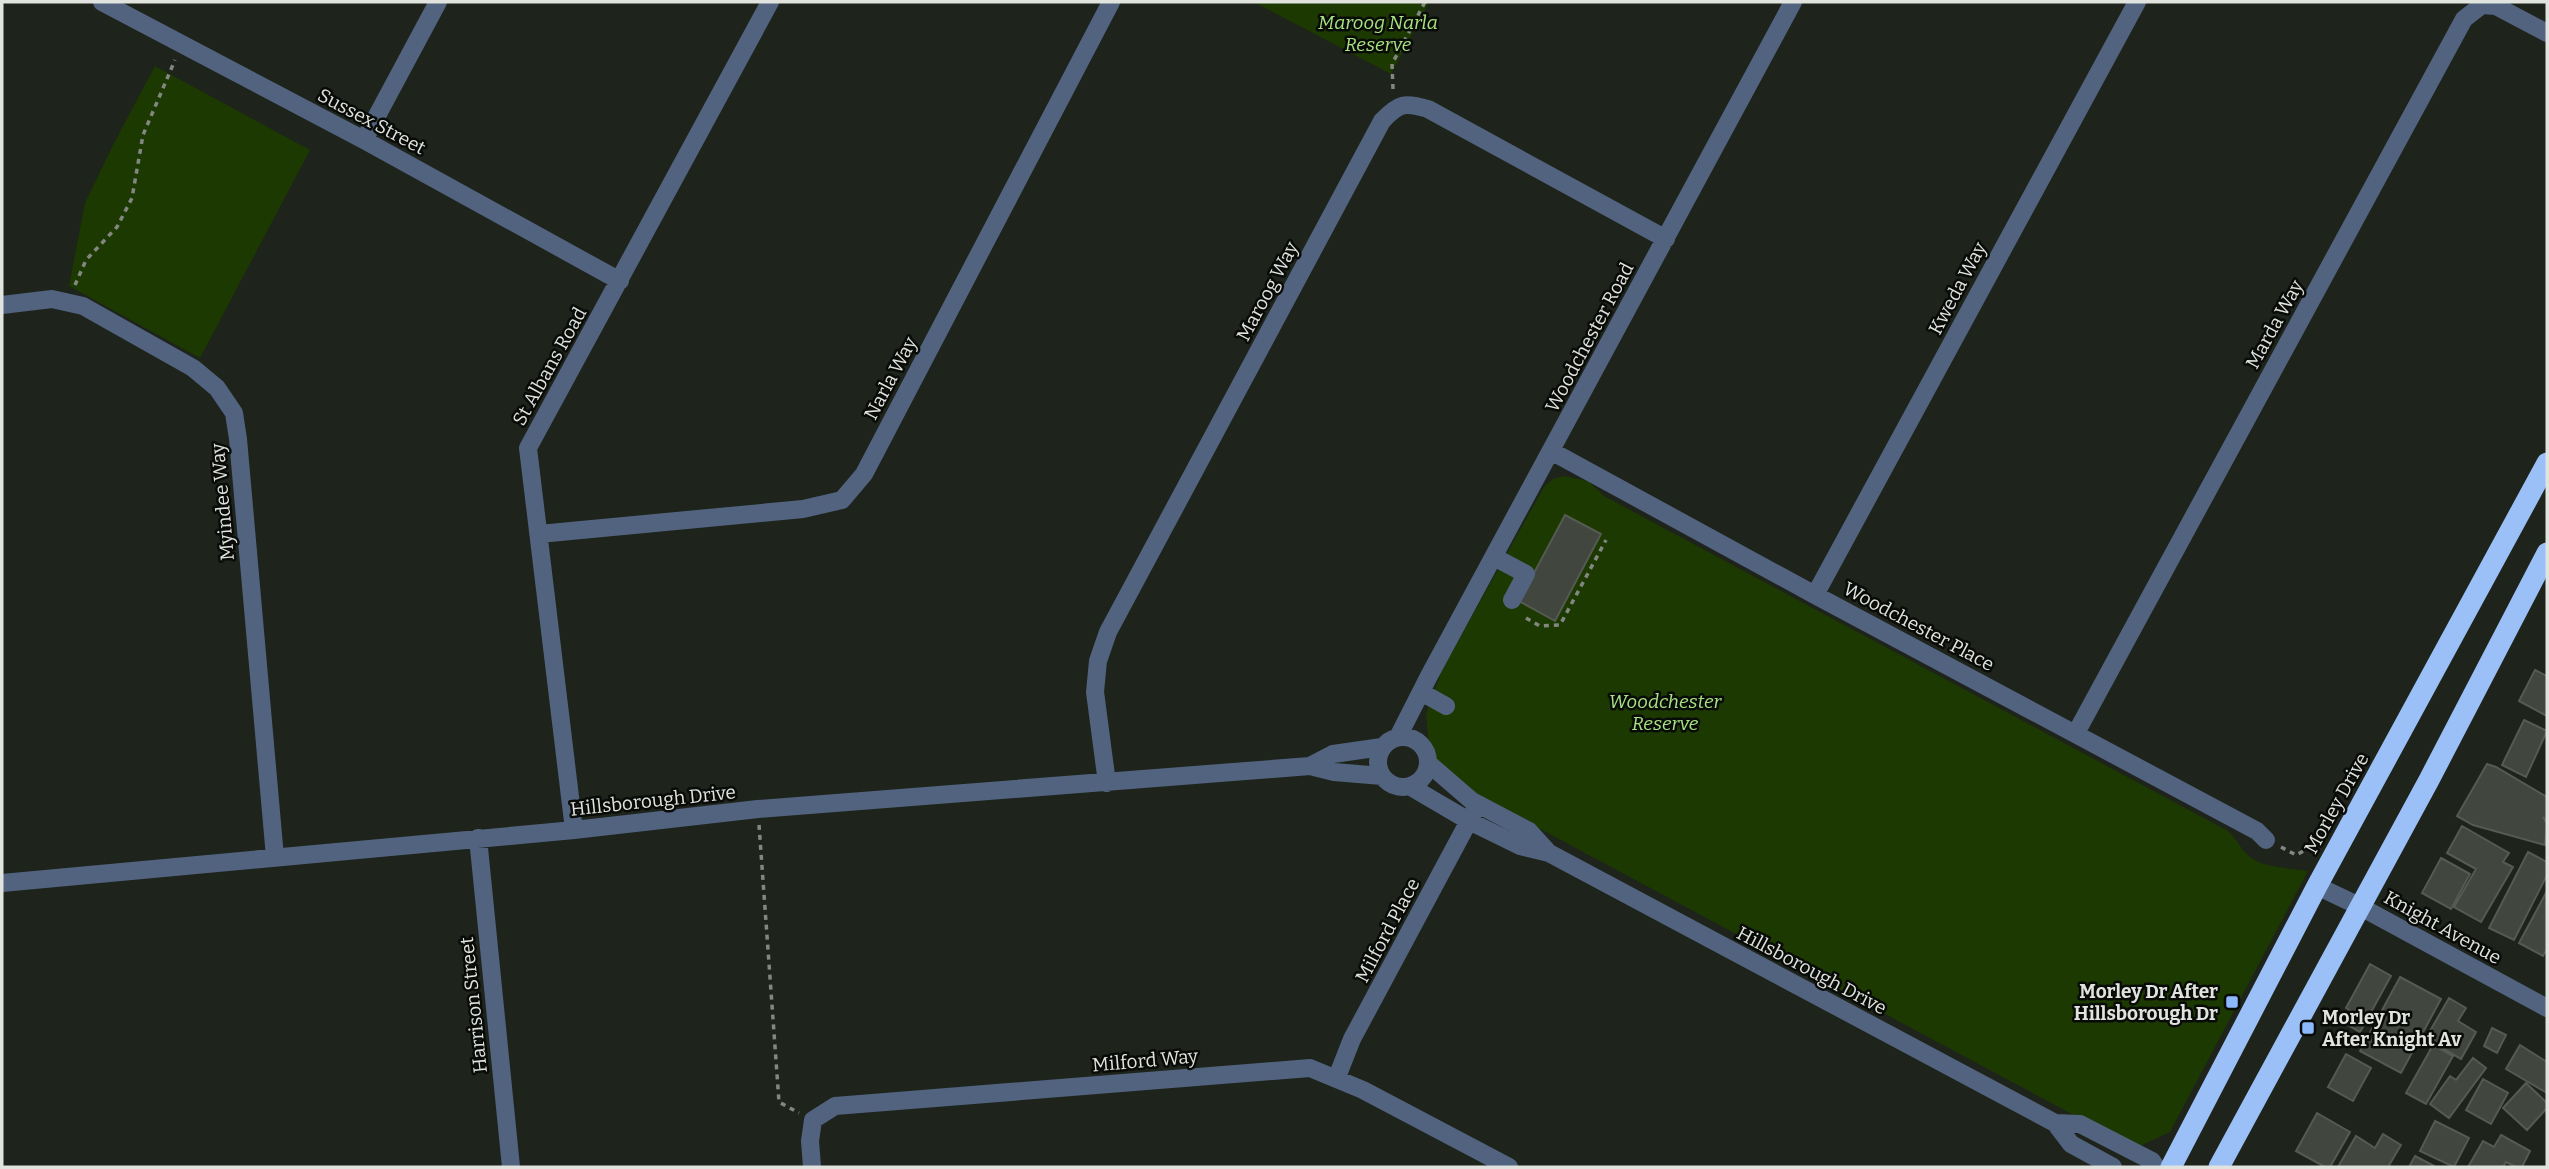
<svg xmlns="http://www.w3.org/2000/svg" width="2549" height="1169" font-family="Bitter,serif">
<rect width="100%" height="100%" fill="#1e231b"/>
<path fill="#1c3902" d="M1254,2H1429L1391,74Z
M155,66L310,150L200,358L69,286L85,203L114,143Z
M1564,476L1588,481L1604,496L2228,831C2237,838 2240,849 2249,856C2262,868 2291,868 2308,871L2170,1132L2140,1146L2124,1142L1460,786L1439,770L1429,745L1426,714L1442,670L1544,487L1553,479Z"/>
<path fill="#41463e" stroke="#555a52" stroke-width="2" d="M1565,515L1601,534L1555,621L1519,601Z
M2535,670L2547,676V716L2519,701Z
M2524,720L2547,731L2526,777L2502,765Z
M2487,764L2496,767L2547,797V820L2543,817L2547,824L2545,845L2473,825L2457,816Z
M2462,826L2509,853L2503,862L2513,867L2481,922L2454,907L2476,869L2447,853Z
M2528,852L2547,862V875L2514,940L2489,928Z
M2441,858L2470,874L2451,909L2422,893Z
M2547,891V949L2543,956L2519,943Z
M2370,964L2391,976L2360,1032L2348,1025L2354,1013L2346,1008Z
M2400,977L2441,999L2401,1073L2360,1051Z
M2449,998L2466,1008L2458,1021L2476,1032L2461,1059L2426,1038Z
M2492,1028L2506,1035L2497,1053L2484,1046Z
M2433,1045L2453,1056L2426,1104L2406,1093Z
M2520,1045L2547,1062V1093L2506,1069Z
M2346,1054L2371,1068L2353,1101L2328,1087Z
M2473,1058L2486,1068L2449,1118L2430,1104L2450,1076L2456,1080Z
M2483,1079L2508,1093L2491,1124L2466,1110Z
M2526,1083L2547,1103V1108L2527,1130L2503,1108Z
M2317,1113L2350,1132L2330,1167H2325L2296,1151Z
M2435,1121L2469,1138L2454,1167L2420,1151Z
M2383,1134L2401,1145L2388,1167H2338L2356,1136L2375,1148Z
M2501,1135L2530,1151L2522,1167H2516L2506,1162L2503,1167H2468L2483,1141L2494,1147Z
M2415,1156L2436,1167H2409Z"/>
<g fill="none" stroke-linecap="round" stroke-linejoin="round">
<path stroke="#838781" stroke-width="3.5" stroke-dasharray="5 5" stroke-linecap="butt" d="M1393,89L1392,64L1425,2
M75,285L86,260L117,227L132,198L143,135L175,60
M1526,618L1540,626L1560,625L1606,540
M759,825L779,1102L799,1113
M2281,847L2296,855L2311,847L2315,849"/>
<path stroke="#51637f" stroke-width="18" d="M102,2L364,140L620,281
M364,140L438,2
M2,305L52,299L83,306L193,368L217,388L234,413L238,439L275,857
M1551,451L1815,595L2257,831L2266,840
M539,534L803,509L842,500L864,474L1111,2
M1494,557L1526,574L1512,600
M1815,595L2137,2
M1421,692L1446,706
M2076,733L2464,19L2482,5L2496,6L2547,33
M1378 762a25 25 0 1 1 50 0a25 25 0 1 1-50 0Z
M1398,737L1429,676L1793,2
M1428,763L1472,801L1529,831L1549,853
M1310,766L1333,754L1382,747
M1107,783L1095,692L1098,661L1108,632L1382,121C1399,103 1405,102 1428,109L1666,239
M1411,787L1469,821L1520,846L1549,853L2055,1123L2071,1144L2113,1167
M574,830L528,448L770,2
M478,838L511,1167
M2,883L574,830L758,809L1310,766L1334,772L1382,776
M2317,886L2359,906L2547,1008
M1337,1077L1352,1039L1478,804
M2055,1123L2080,1124L2152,1161L2156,1167
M812,1167L810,1141L813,1120L835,1106L1310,1068L1363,1090L1509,1167"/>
<path stroke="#9bc0f7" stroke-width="21" d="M2171,1167L2317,886L2547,463
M2219,1167L2429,780L2547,553"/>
</g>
<g fill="#8cb9fc" stroke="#090b08" stroke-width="2.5">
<rect x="2225" y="995" width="14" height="14" rx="3.5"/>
<rect x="2301" y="1021" width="14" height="14" rx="3.5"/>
</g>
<g text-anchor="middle" stroke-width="5" stroke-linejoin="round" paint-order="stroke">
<g font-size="19" font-style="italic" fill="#a9e483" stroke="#090b08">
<text x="1378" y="29">Maroog Narla<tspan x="1378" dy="22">Reserve</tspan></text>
<text x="1665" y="708">Woodchester<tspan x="1665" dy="22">Reserve</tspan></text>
</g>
<g font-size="19" fill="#e0e3de" stroke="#090b08">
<text transform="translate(372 121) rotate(28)" y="7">Sussex Street</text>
<text transform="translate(1957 288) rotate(-62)" y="7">Kweda Way</text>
<text transform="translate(1267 291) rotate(-62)" y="7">Maroog Way</text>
<text transform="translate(2274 324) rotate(-61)" y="7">Marda Way</text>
<text transform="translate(1589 337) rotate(-62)" y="7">Woodchester Road</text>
<text transform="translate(549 366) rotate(-61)" y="7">St Albans Road</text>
<text transform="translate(890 378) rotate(-62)" y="7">Narla Way</text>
<text transform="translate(222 502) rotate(-95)" y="7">Myindee Way</text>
<text transform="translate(1919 626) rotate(28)" y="7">Woodchester Place</text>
<text transform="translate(653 800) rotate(-6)" y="7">Hillsborough Drive</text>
<text transform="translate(2336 803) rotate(-61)" y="7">Morley Drive</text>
<text transform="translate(2443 927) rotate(29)" y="7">Knight Avenue</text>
<text transform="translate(1387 930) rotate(-62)" y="7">Milford Place</text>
<text transform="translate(1812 970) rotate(28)" y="7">Hillsborough Drive</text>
<text transform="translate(473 1005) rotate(-96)" y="7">Harrison Street</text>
<text transform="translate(1145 1060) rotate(-5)" y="7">Milford Way</text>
</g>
<g font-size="19" font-weight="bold" fill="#e0e3de" stroke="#090b08" text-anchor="end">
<text x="2218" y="998">Morley Dr After<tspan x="2218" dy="22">Hillsborough Dr</tspan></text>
<text x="2322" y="1024" text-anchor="start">Morley Dr<tspan x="2322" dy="22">After Knight Av</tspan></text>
</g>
</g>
<rect width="2549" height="1169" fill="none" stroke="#e0e3de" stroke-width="7"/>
</svg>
